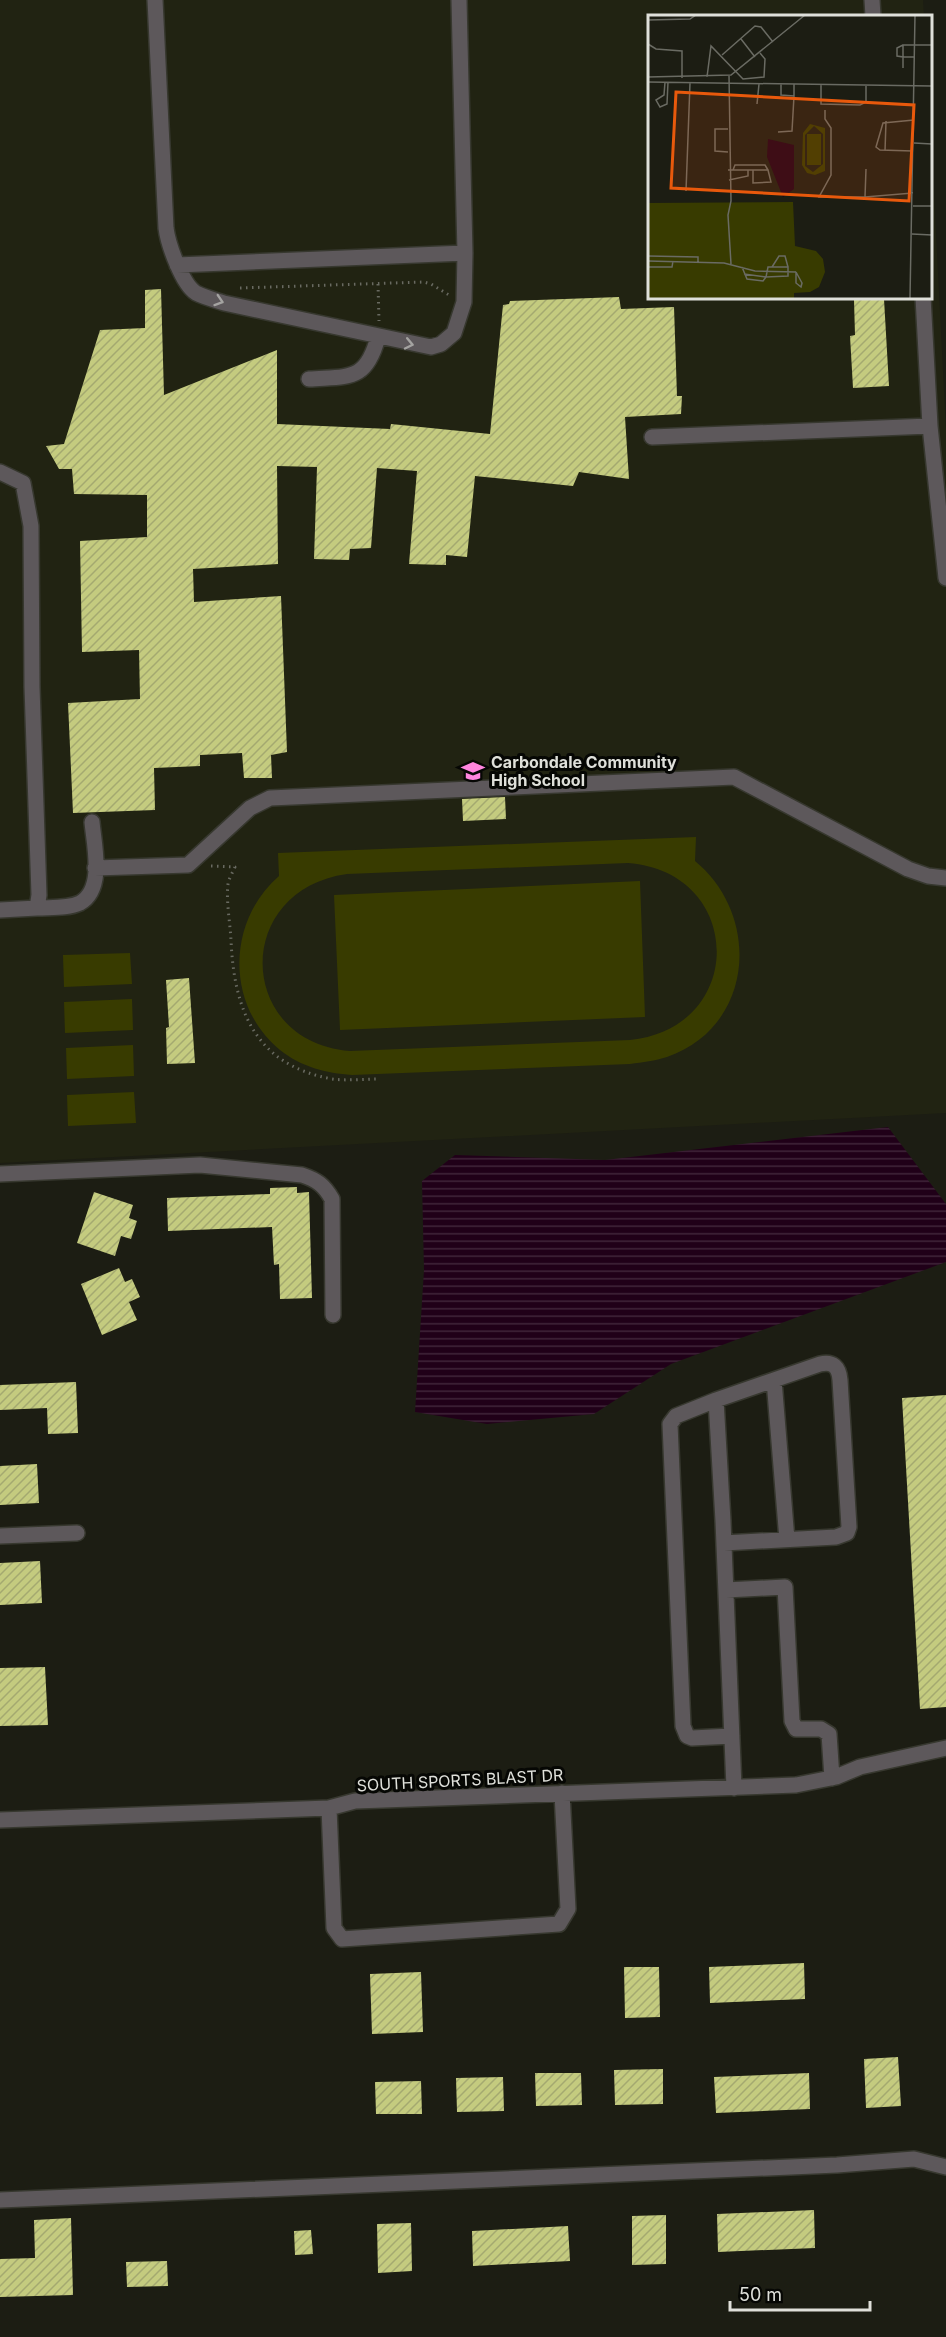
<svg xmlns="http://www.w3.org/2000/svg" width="946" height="2337" font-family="Inter,sans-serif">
<defs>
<pattern id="water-rules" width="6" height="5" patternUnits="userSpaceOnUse" patternTransform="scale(1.5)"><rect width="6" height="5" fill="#200018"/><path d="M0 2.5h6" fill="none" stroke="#402539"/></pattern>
<pattern id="building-hatch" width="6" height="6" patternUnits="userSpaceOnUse" patternTransform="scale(1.5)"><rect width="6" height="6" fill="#c4cb7f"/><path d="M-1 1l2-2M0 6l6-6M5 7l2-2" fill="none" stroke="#a4a970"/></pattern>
</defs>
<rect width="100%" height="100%" fill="#1c1d13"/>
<path fill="#212312" d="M0,0H923L924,16H649V297H930V115L946,430V1113L0,1163Z"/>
<path fill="#383b00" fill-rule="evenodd" d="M696,837L695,861C762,916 754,1027 667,1057C655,1061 643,1062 630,1064L352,1075C326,1073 301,1067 280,1050C225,1005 227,921 279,876L278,853ZM628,863C745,872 747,1028 630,1040L350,1051C236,1042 232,890 347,874Z
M640,881L645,1017L340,1030L334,895Z
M130,953L132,984L64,987L63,955Z
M132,999L133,1030L65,1033L64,1002Z
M133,1045L134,1076L67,1079L66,1048Z
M134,1092L136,1123L68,1126L67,1095Z"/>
<path fill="url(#water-rules)" d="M888,1127L946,1204V1262L671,1364L594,1414L487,1424L415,1412L424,1270L422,1181L455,1155L605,1160Z"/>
<path fill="url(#building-hatch)" d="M161,289L164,395L277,350V424L390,429L391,424L490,434L503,305L509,304L510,301L619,297L621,309L674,307L677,396H682L681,414L625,417L629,479L579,472L573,486L475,476L467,557L446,555V565L409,564L417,471L377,468L371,548L350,549L349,560L314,559L317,467L277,466L278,564L193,569L194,602L281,596L287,752L271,755L272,778H244L242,753L200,755V766L154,768L155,810L73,813L68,703L140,699L139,650L82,652L80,541L147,537V495L74,494L72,469H59L46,446L64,444L100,330L145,328V290Z
M884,299L889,386L853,388L850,336L855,335L854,300Z
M505,797L506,819L463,821L462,799Z
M189,978L195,1063L167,1064L166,1028L169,1027L166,980Z
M297,1187V1193L309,1192L312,1298L280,1299L279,1264L274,1265L272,1227L168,1231L167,1198L270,1194V1188Z
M94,1192L133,1205L129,1218L137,1221L131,1239L121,1236L115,1256L77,1243Z
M119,1268L125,1282L132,1279L140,1297L129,1302L137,1320L102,1335L81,1284Z
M76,1382L78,1433L48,1434L47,1408L0,1410V1385Z
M946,1395V1707L920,1709L902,1398Z
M37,1464L39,1503L0,1505V1466Z
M40,1561L42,1603L0,1605V1563Z
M45,1667L48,1725L0,1726V1668Z
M804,1963L805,1999L710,2003L709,1967Z
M624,1967H659L660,2017L625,2018Z
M421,1972L423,2032L372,2034L370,1974Z
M898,2057L901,2106L866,2108L864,2059Z
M663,2069V2104L615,2105L614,2070Z
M535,2073H581L582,2105L536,2106Z
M809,2073L810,2109L716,2113L714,2077Z
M503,2077L504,2111L457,2112L456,2078Z
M421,2081L422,2114H376L375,2082Z
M814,2210L815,2248L718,2252L717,2214Z
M666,2215V2264L632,2265V2216Z
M71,2218L73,2295L0,2297V2259L35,2258L34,2220Z
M411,2223L412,2271L378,2273L377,2224Z
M568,2226L570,2261L473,2266L472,2231Z
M311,2230L313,2254L295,2255L294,2231Z
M167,2261L168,2286L127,2287L126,2262Z"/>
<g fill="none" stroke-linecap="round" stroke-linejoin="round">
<g stroke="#37382f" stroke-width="18">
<path id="minor" d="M155,0L166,228C168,244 182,284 196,293C204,297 215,300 224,303L431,347L441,344L454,333L464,302L465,253L459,0
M872,0L873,16
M177,265L465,253
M309,379C349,376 366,382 378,337
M930,426L946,578
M652,437L930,426L923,297
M0,472L23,483L31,526L32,687L39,895L37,908L0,910
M95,868L188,865L250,808L270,798L734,777L908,869L928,876L946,878
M37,908C50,907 67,909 80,903C105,889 94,845 92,822
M0,1174L200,1165L302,1175C317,1180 324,1185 332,1199L333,1315
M774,1380L787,1540
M716,1400L676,1416L670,1424L683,1726L687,1736L692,1738L732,1736
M0,1536L77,1533
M724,1543L836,1537L847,1533L849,1527L840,1380C839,1367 833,1361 820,1364L716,1400L723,1521L734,1788
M726,1590L785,1587L792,1721L796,1729H821L829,1734L832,1778
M329,1808L334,1928L342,1939L559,1924L568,1909L562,1793
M0,1820L329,1808L355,1801L796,1785L836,1777L860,1767L946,1748
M0,2200L837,2165L914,2159L946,2167"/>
</g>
<path stroke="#696a61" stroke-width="3" stroke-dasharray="1.5 4.5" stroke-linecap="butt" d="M378,284L379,321
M240,288L424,282L431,284L449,295
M211,866L235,867C233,872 229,878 228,884C226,901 230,922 231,940C234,1010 255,1065 332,1079C346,1081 363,1079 378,1079"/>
<use href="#minor" stroke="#5d585b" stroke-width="15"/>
</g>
<defs><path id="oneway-chevron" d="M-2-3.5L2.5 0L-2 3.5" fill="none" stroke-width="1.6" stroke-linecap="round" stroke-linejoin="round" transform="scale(1.5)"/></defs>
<g stroke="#a4a3a1">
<use href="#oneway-chevron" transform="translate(219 301) rotate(18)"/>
<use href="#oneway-chevron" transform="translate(409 344) rotate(12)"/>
</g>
<defs>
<g id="school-bare" transform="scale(1.8)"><path d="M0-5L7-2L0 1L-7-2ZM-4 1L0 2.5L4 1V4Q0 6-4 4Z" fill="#ff85de" stroke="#060704" stroke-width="2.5" paint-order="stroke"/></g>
</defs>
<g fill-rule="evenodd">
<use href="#school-bare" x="473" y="771"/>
</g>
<g text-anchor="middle" stroke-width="6" stroke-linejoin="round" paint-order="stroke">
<g font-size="16" font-weight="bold" fill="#dfe0da" stroke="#060704" text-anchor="start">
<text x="491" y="768">Carbondale Community<tspan x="491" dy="18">High School</tspan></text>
</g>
<g font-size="16" fill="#dfe0da" stroke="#060704">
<text transform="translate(460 1780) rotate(-3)" y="6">SOUTH SPORTS BLAST DR</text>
</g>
</g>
<g transform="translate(648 15)">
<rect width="284" height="284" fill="#1c1d13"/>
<path d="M162,109L177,113V156L167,160L159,158L154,150L155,118ZM166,111L175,119V149L165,157L157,151V120ZM159,119H173V150H159ZM145,187L147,231L168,236L175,244L177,257L171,272L162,277L146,278V283H0V188Z" fill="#383b00" fill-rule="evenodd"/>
<path d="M120,124L146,130V174L135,182L119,142Z" fill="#200018"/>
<path fill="none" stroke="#6a6b63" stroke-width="1.5" d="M0,5L42,4L48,0M93,24L107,42M0,29L8,34L34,36V63M255,30L249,33V41L255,42V53M74,40L107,11L113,12L125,27M267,42H255V30H284M81,60L83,186L80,200L83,249M0,62L83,60L157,0M59,62L63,31L95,64L116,62L117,44L112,38M0,67L284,71M17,67L16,80L8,85L12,92L19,89L20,67M133,69V80L146,81V69M173,70V89L212,90L218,87V70M109,89L111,69M177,95V104L183,113V160L171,182H217M80,114H67V136L80,137M130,117L144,116L146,81M266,128L284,129M237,136L238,106M265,136L232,135L228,132L235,108L266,105M218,154L217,182L265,178M80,155H120L123,167L105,168V155M85,155L87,150H117L120,155M81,165L100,161V155M38,176L42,68M265,191H284M264,219L284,220M0,241L50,242V247M0,246L76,248L107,256L148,257M0,252H24L25,246M94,252L99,264L115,266L118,262M120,252H140V261L118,262ZM124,252L131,241H137L140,252M148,257L154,268L153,272L148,268ZM96,259L118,262M262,283L267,0"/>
<path fill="#e8590c" fill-opacity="0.15" stroke="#e8590c" stroke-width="3" d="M28,77L266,90L261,186L23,173Z"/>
<rect width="284" height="284" fill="none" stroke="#dfe0da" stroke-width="3"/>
</g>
<path d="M730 2301v9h140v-9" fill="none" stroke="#dfe0da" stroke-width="3"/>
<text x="739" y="2301" font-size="18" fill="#dfe0da" stroke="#060704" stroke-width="4.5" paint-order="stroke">50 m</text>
</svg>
